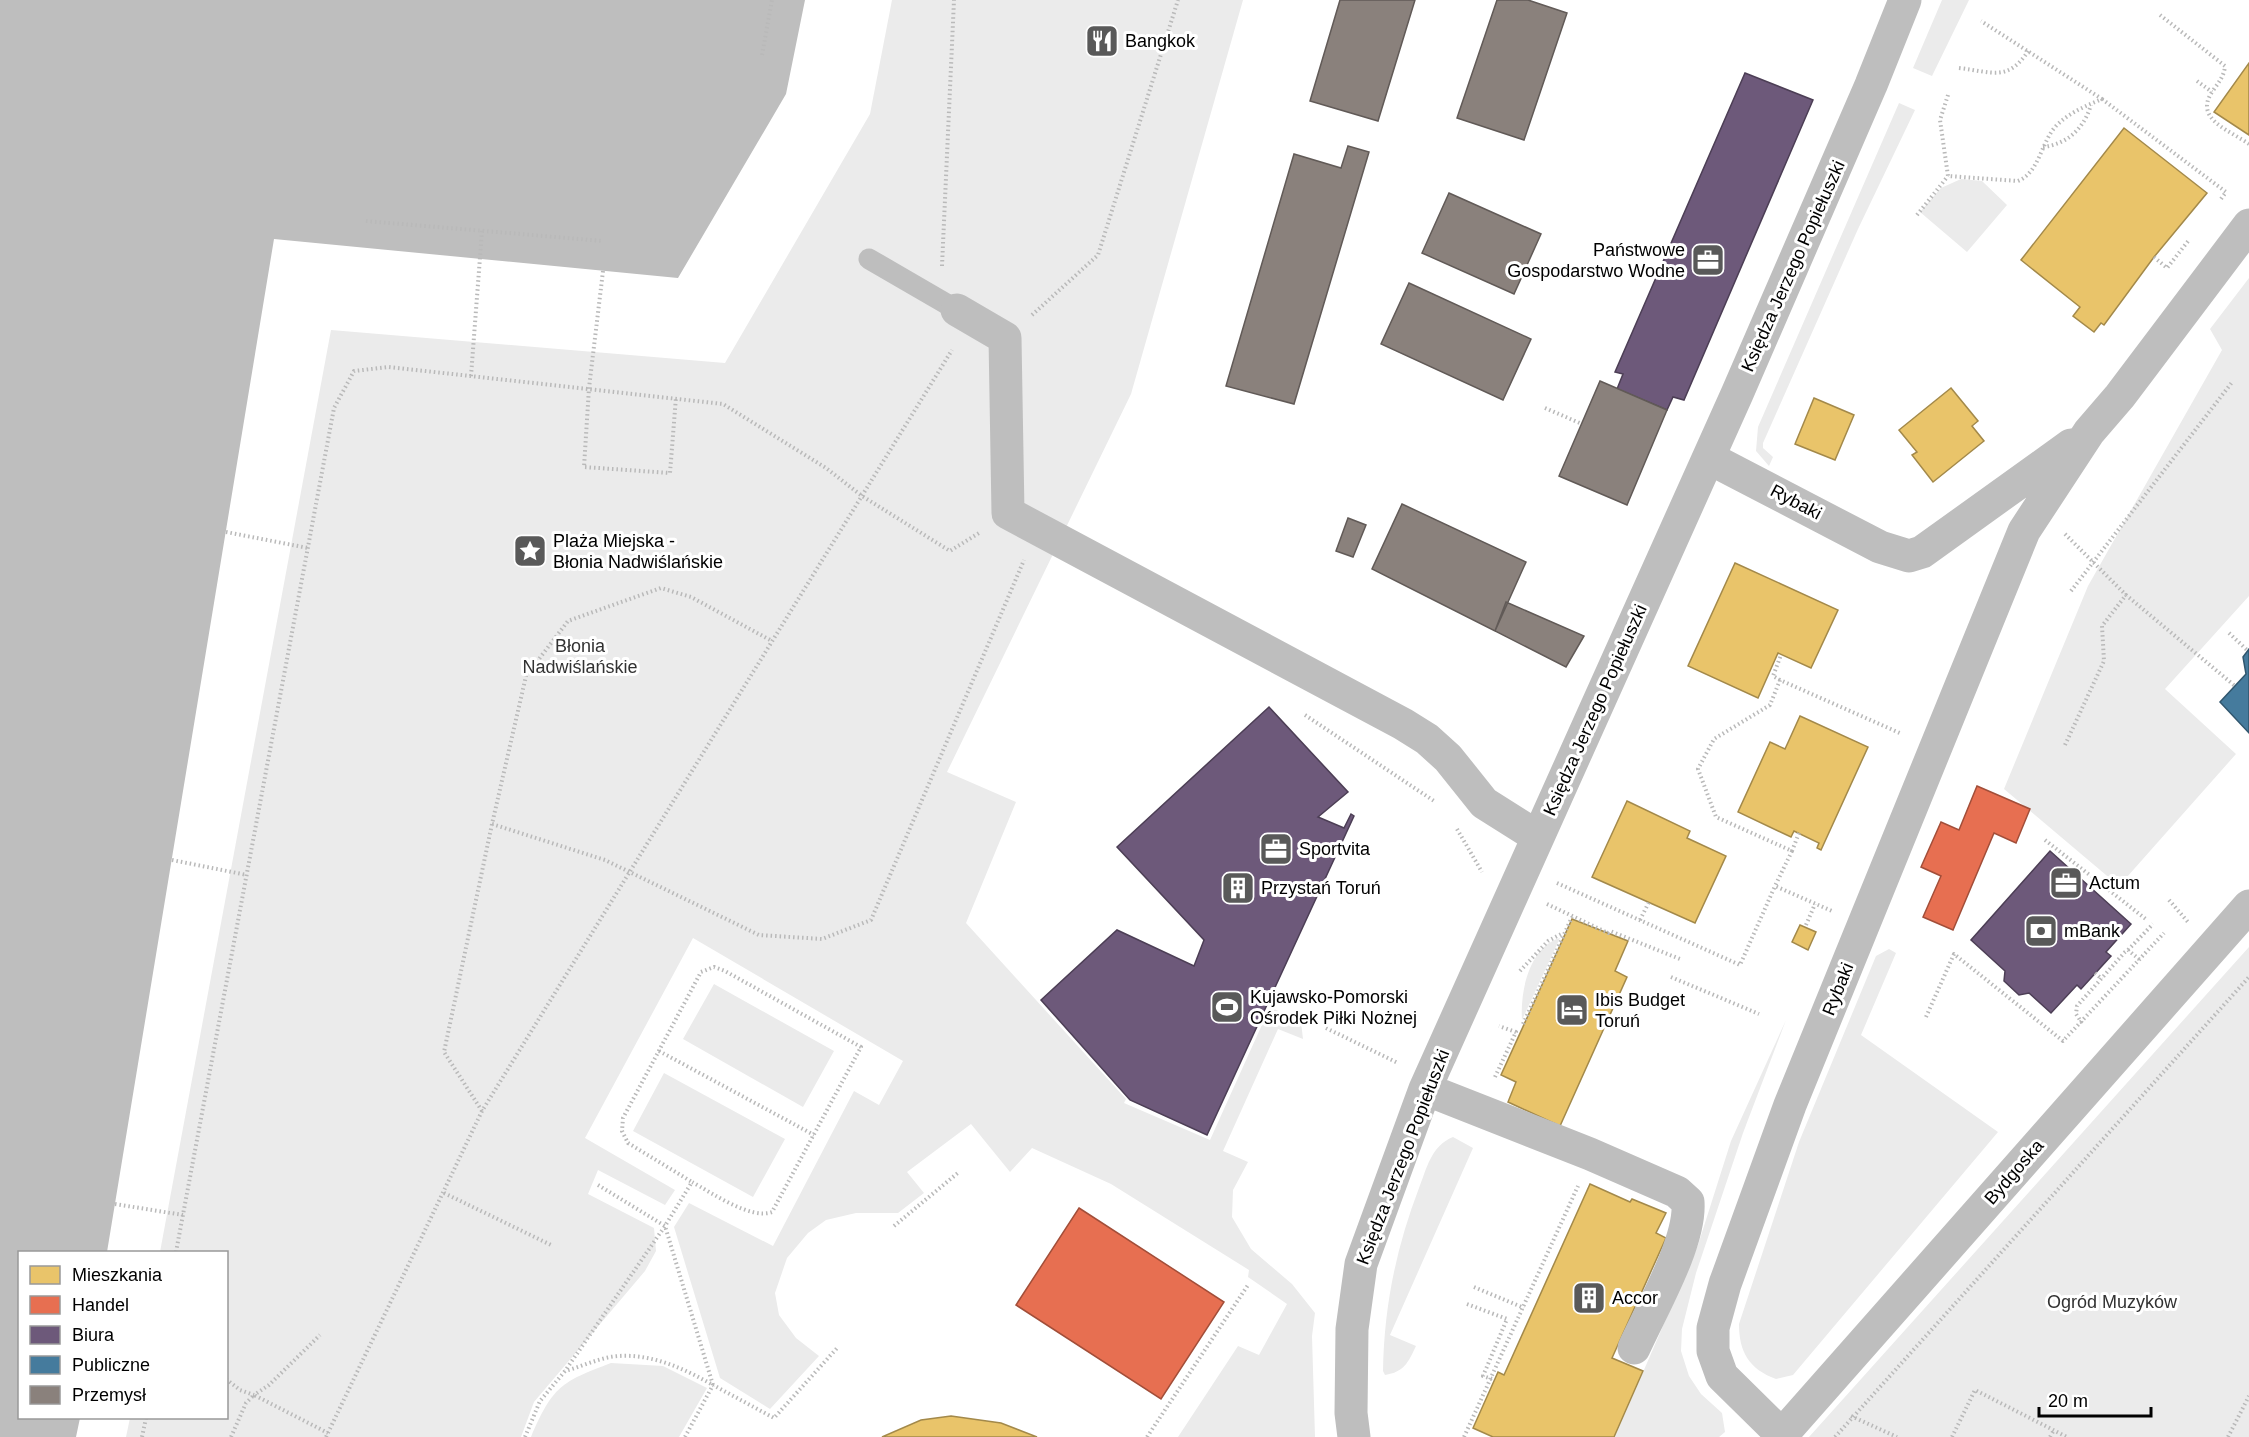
<svg xmlns="http://www.w3.org/2000/svg" width="2249" height="1437" font-family="Arial,sans-serif">
<rect width="100%" height="100%" fill="#fff"/>
<path fill="#ebebeb" d="M892,0H1243L1131,394L947,772L1016,802L966,923L1126,1099L1124,1103L1210,1140L1270,1007L1301,1022L1303,1039L1278,1029L1223,1151L1248,1162L1233,1190L1232,1217L1251,1249L1292,1284L1315,1313L1312,1336L1315,1437H1178L1238,1346L1259,1355L1287,1304L1248,1277L1249,1270L1111,1184L1032,1148L1010,1172L971,1124L907,1172L924,1193L898,1213H856L826,1220L808,1233L787,1258L775,1293L779,1315L796,1338L819,1356L770,1409L720,1378L674,1227L689,1203L773,1246L854,1091L879,1105L903,1061L693,938L585,1138L675,1190L665,1205L598,1170L588,1194L654,1228L656,1251L645,1271L534,1402L521,1437H126L130,1418H226V1252H160L331,330L725,363L870,114Z
M1942,0H1969L1932,76L1913,68Z
M1899,103L1915,110L1858,229L1763,443V448L1773,457L1769,466L1756,451L1758,427Z
M1961,179L1982,181L2007,205L1967,252L1920,212L1941,188Z
M2249,278V596L2165,689L2236,754L2119,886L2004,789L2088,586L2222,350L2210,329Z
M1560,938L1522,1020C1520,992 1529,947 1560,938Z
M2249,947V1437H1809Z
M1889,949L1896,953L1861,1035L1998,1132L1793,1375L1776,1379C1749,1369 1739,1352 1739,1324L1799,1142L1876,956Z
M714,984L834,1051L803,1107L683,1039Z
M1786,1020L1743,1133L1696,1273L1682,1329L1681,1351L1689,1376L1701,1394L1722,1413L1725,1432L1719,1437H1615L1698,1245L1731,1141Z
M664,1073L785,1139L753,1197L633,1131Z
M1453,1137L1473,1148L1390,1335L1416,1346C1408,1363 1404,1372 1385,1375L1383,1371C1384,1307 1396,1248 1419,1188C1427,1168 1431,1146 1453,1137Z
M611,1363L663,1366L707,1388L679,1437H531C553,1386 561,1382 611,1363Z"/>
<path fill="#bebebe" d="M0,0H805L786,94L678,278L274,239L107,1252H20V1418H80L76,1437H0Z"/>
<path fill="#e9c46a" stroke="#a3894a" stroke-width="1.5" d="M2249,63V135L2214,112Z
M2124,128L2207,193L2154,257L2104,325L2101,323L2094,332L2073,316L2080,307L2021,260Z
M1951,388L1978,421L1972,426L1984,441L1933,482L1912,455L1917,452L1899,430Z
M1814,398L1854,415L1835,460L1795,444Z
M1735,563L1838,610L1811,668L1778,653L1758,698L1688,666Z
M1800,716L1868,747L1821,850L1817,848L1819,843L1794,831L1791,837L1738,812L1770,742L1785,749Z
M1627,801L1690,831L1687,838L1726,856L1695,923L1592,877Z
M1572,919L1628,941L1615,971L1627,977L1560,1126L1508,1102L1516,1082L1501,1075Z
M1800,925L1816,932L1808,950L1792,942Z
M1590,1184L1630,1202L1632,1199L1666,1213L1656,1233L1666,1238L1612,1358L1643,1371L1614,1437H1493L1473,1428L1498,1372L1504,1375Z
M951,1416L1001,1423L1037,1437H882L921,1420Z"/>
<path fill="#e76f51" stroke="#a24e39" stroke-width="1.5" d="M1977,786L2030,809L2016,843L1994,833L1953,930L1923,917L1941,876L1921,867L1941,822L1959,830Z
M1079,1208L1224,1302L1161,1399L1016,1305Z"/>
<path fill="#6d597a" stroke="#4c3e55" stroke-width="1.5" d="M1745,73L1813,100L1684,400L1673,397L1667,410L1617,389L1623,374L1615,372Z
M1269,707L1348,792L1318,817L1344,828L1351,814L1354,816L1207,1135L1130,1100L1041,1000L1117,930L1194,966L1204,940L1117,847Z
M2050,851L2131,924L2106,952L2111,956L2081,989L2077,985L2051,1013L2029,993L2019,995L2004,981L2005,971L1971,940Z"/>
<path fill="#457b9d" stroke="#30566e" stroke-width="1.5" d="M2249,649V733L2220,702L2246,674L2243,657Z"/>
<path fill="#8a817c" stroke="#615a57" stroke-width="1.5" d="M1340,0H1415L1378,121L1310,101Z
M1497,0H1528L1567,13L1524,140L1457,118Z
M1348,146L1369,152L1294,404L1226,386L1294,154L1341,168Z
M1449,193L1541,234L1514,294L1422,253Z
M1409,283L1531,339L1503,400L1381,344Z
M1600,381L1667,410L1627,505L1559,476Z
M1402,504L1526,562L1495,631L1372,569Z
M1348,518L1366,525L1353,557L1336,551Z
M1506,602L1584,636L1566,667L1495,631Z"/>
<g fill="none" stroke-linecap="round" stroke-linejoin="round">
<path stroke="#b9b9b9" stroke-width="4" stroke-dasharray="1.5 3" stroke-linecap="butt" d="M2160,15L2225,66C2224,77 2218,83 2212,92C2194,119 2229,130 2249,144
M762,55L772,0
M1959,68C1993,72 2008,82 2029,50
M2197,81L2212,92
M1948,95L1940,120L1948,176L2018,181C2040,172 2041,141 2057,125C2070,112 2086,106 2102,99L1981,21
M2102,99L2226,192L2221,199
M2043,147C2068,144 2084,128 2091,105
M1917,215L1948,176
M366,221L603,241
M2154,257L2167,268L2189,240
M942,266L954,0
M603,271L589,388L584,467L670,473L676,397
M1032,315L1098,255L1178,0
M471,376L482,231
M1545,408L1582,424
M226,532L308,548
M2065,534L2126,595
M2071,591L2233,381
M2229,633L2247,650
M1780,680L1773,676L1781,655
M1305,715L1434,801
M2065,745L2104,661L2102,626L2126,595L2235,686
M492,824L605,860L759,935L822,939L871,920L1024,560
M1457,829L1482,872
M1799,833L1792,851L1716,817L1698,769L1714,739L1770,705L1780,680L1902,734
M2045,840L2147,920
M1792,851L1775,886L1832,911
M172,860L247,875
M1557,883L1740,965L1775,886
M2169,900L2188,922
M1547,904L1608,933L1610,931L1680,959
M1640,920L1649,902
M1806,925L1815,904
M2128,950L2153,924
M1520,971L1548,941L1563,933
M2095,973L2102,979
M1671,977L1759,1014
M1926,1017L1954,954L2063,1041L2164,933
M2082,1023L2076,1014L2077,1006L2125,952L2128,950L2140,960
M1523,1024L1572,917
M1326,1028L1398,1063
M659,1051L814,1135
M1495,1077L1516,1032L1499,1026
M482,1111L444,1052L492,824L526,676L568,621L661,588L691,597L772,641
M598,1185L665,1226L692,1182C712,1193 751,1220 772,1212L861,1047L725,971L714,967L701,972L623,1118L622,1131L628,1143L692,1182
M444,1193L551,1245
M115,1204L183,1215
M894,1226L959,1172
M176,1252L334,408L354,371L389,367L723,404L826,468L862,496L950,551L979,533
M1474,1287L1524,1308
M1467,1304L1507,1319L1483,1376L1492,1379
M226,1379L240,1390L254,1395L269,1385L320,1335
M1851,1416L1897,1437
M142,1437L146,1418
M231,1437L246,1403L254,1395L328,1433
M326,1437L482,1111L952,350
M525,1437L540,1401L565,1371L665,1226L713,1385C683,1368 647,1351 610,1357C595,1360 580,1367 565,1371
M685,1437L713,1385L774,1418L838,1347
M1147,1437L1248,1285
M1464,1437L1578,1186
M1835,1437L2249,977
M1952,1437L1975,1390L2067,1437
M2050,1437L2054,1430
M2228,1437L2249,1396"/>
<path stroke="#bebebe" stroke-width="21" d="M869,259L957,310"/>
<path stroke="#bebebe" stroke-width="33" d="M957,310L1005,338L1008,513L1403,724L1427,739L1448,758L1484,803L1538,837
M1709,458L1880,547L1909,556L1922,552L2071,445
M1425,1089L1590,1154L1677,1192L1688,1202C1691,1242 1651,1310 1634,1348
M1782,1435L1722,1376L1713,1351V1328L1725,1284L1790,1105L2024,531L2089,432L2120,396L2249,225
M1354,1437L1351,1413L1352,1329L1361,1264L1425,1089L1737,394L1871,85L1905,0
M1780,1437L2249,906"/>
</g>
<defs>
<g id="restaurant-square" transform="scale(1.725)"><rect x="-9" y="-9" width="18" height="18" rx="4" fill="#595959" stroke="#fff"/><path d="M-5-6h1v4h1v-4h1v4h1v-4h1v5L-1.5 .5V6h-2V.5L-5-1ZM5-6V6H3V1.5H1.5Q1.5-4 5-6Z" fill="#fff"/></g>
<g id="office-square" transform="scale(1.725)"><rect x="-9" y="-9" width="18" height="18" rx="4" fill="#595959" stroke="#fff"/><path d="M-6-3h4V-5.5h4V-3h4V5H-6ZM-1-4.5V-3h2v-1.5ZM-6 0V1H6V0Z" fill="#fff"/></g>
<g id="sight-square" transform="scale(1.725)"><rect x="-9" y="-9" width="18" height="18" rx="4" fill="#595959" stroke="#fff"/><path d="M0-6L1.8-2.2L6-1.7L2.9 1.2L3.7 5.4L0 3.3L-3.7 5.4L-2.9 1.2L-6-1.7L-1.8-2.2Z" fill="#fff"/></g>
<g id="building-square" transform="scale(1.725)"><rect x="-9" y="-9" width="18" height="18" rx="4" fill="#595959" stroke="#fff"/><path d="M-4-6H4V6H1V3H-1V6H-4ZM-2.5-4.3h1.7v1.8h-1.7ZM.8-4.3h1.7v1.8H.8ZM-2.5-1h1.7V.8h-1.7ZM.8-1h1.7V.8H.8Z" fill="#fff"/></g>
<g id="bank-square" transform="scale(1.725)"><rect x="-9" y="-9" width="18" height="18" rx="4" fill="#595959" stroke="#fff"/><path d="M-6-4H6V4H-6ZM0-2.3a2.3 2.3 0 1 0 0 4.6a2.3 2.3 0 1 0 0-4.6Z" fill="#fff"/></g>
<g id="stadium-square" transform="scale(1.725)"><rect x="-9" y="-9" width="18" height="18" rx="4" fill="#595959" stroke="#fff"/><path d="M0-5a6.5 5 0 1 0 0 10a6.5 5 0 1 0 0-10ZM-3.5-1.8h7v3.6h-7Z" fill="#fff"/></g>
<g id="hotel-square" transform="scale(1.725)"><rect x="-9" y="-9" width="18" height="18" rx="4" fill="#595959" stroke="#fff"/><path d="M-6-4.5h1.5V1H6V5H4.5V3h-9V5H-6ZM-4 0a1.8 1.8 0 1 1 3.6 0ZM.5 0V-2.5h3Q6-2.5 6 0Z" fill="#fff"/></g>
</defs>
<g fill-rule="evenodd">
<use href="#restaurant-square" x="1102" y="41"/>
<use href="#office-square" x="1708" y="260"/>
<use href="#sight-square" x="530" y="551"/>
<use href="#office-square" x="1276" y="849"/>
<use href="#office-square" x="2066" y="883"/>
<use href="#building-square" x="1238" y="888"/>
<use href="#bank-square" x="2041" y="931"/>
<use href="#stadium-square" x="1227" y="1007"/>
<use href="#hotel-square" x="1572" y="1010"/>
<use href="#building-square" x="1589" y="1298"/>
</g>
<g text-anchor="middle" stroke-width="6" stroke-linejoin="round" paint-order="stroke">
<g font-size="18" fill="#000" stroke="#fff" text-anchor="start">
<text x="1125" y="47">Bangkok</text>
<text x="1685" y="256" text-anchor="end">Państwowe<tspan x="1685" dy="21">Gospodarstwo Wodne</tspan></text>
<text x="553" y="547">Plaża Miejska -<tspan x="553" dy="21">Błonia Nadwiślańskie</tspan></text>
<text x="1299" y="855">Sportvita</text>
<text x="2089" y="889">Actum</text>
<text x="1261" y="894">Przystań Toruń</text>
<text x="2064" y="937">mBank</text>
<text x="1250" y="1003">Kujawsko-Pomorski<tspan x="1250" dy="21">Ośrodek Piłki Nożnej</tspan></text>
<text x="1595" y="1006">Ibis Budget<tspan x="1595" dy="21">Toruń</tspan></text>
<text x="1612" y="1304">Accor</text>
</g>
<g font-size="18" fill="#000" stroke="#fff">
<text transform="translate(1793 266) rotate(-66)" y="6">Księdza Jerzego Popiełuszki</text>
<text transform="translate(1796 502) rotate(28)" y="6">Rybaki</text>
<text transform="translate(1595 710) rotate(-66)" y="6">Księdza Jerzego Popiełuszki</text>
<text transform="translate(1838 989) rotate(-68)" y="6">Rybaki</text>
<text transform="translate(1403 1157) rotate(-69)" y="6">Księdza Jerzego Popiełuszki</text>
<text transform="translate(2014 1172) rotate(-49)" y="6">Bydgoska</text>
</g>
<g font-size="18" fill="#323232" stroke="#fff">
<text x="580" y="652">Błonia<tspan x="580" dy="21">Nadwiślańskie</tspan></text>
<text x="2112" y="1308">Ogród Muzyków</text>
</g>
</g>
<rect x="18" y="1251" width="210" height="168" fill="#ffffff" stroke="#999999" stroke-width="1.5"/>
<rect x="30" y="1266" width="30" height="18" fill="#e9c46a" stroke="#999999" stroke-width="1.5"/>
<text x="72" y="1281" font-size="18" fill="#000000">Mieszkania</text>
<rect x="30" y="1296" width="30" height="18" fill="#e76f51" stroke="#999999" stroke-width="1.5"/>
<text x="72" y="1311" font-size="18" fill="#000000">Handel</text>
<rect x="30" y="1326" width="30" height="18" fill="#6d597a" stroke="#999999" stroke-width="1.5"/>
<text x="72" y="1341" font-size="18" fill="#000000">Biura</text>
<rect x="30" y="1356" width="30" height="18" fill="#457b9d" stroke="#999999" stroke-width="1.5"/>
<text x="72" y="1371" font-size="18" fill="#000000">Publiczne</text>
<rect x="30" y="1386" width="30" height="18" fill="#8a817c" stroke="#999999" stroke-width="1.5"/>
<text x="72" y="1401" font-size="18" fill="#000000">Przemysł</text>
<path d="M2039 1407v9h112v-9" fill="none" stroke="#000000" stroke-width="3"/>
<text x="2048" y="1407" font-size="18" fill="#000000" stroke="#ffffff" stroke-width="4.5" paint-order="stroke">20 m</text>
</svg>
